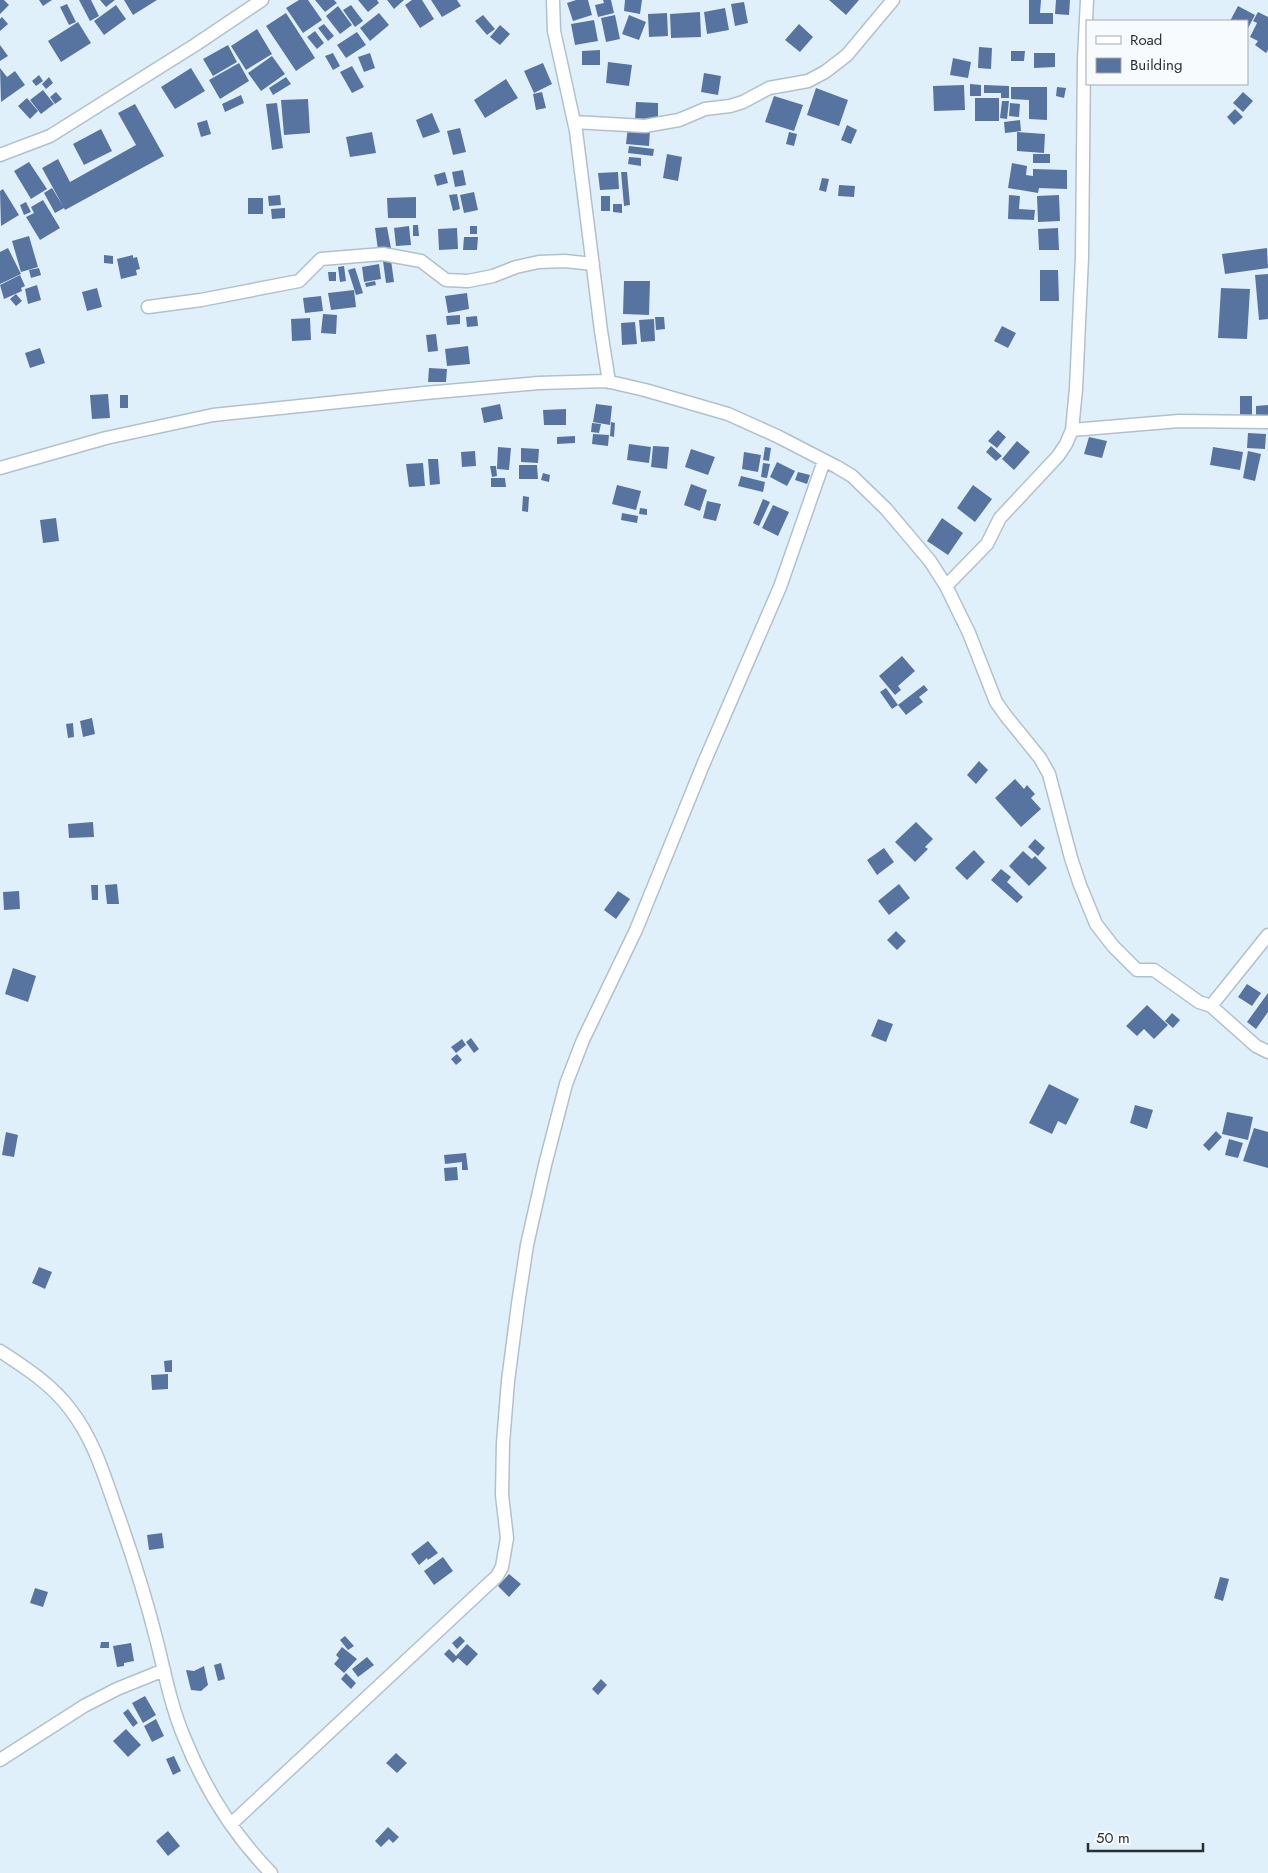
<svg xmlns="http://www.w3.org/2000/svg" width="1268" height="1873" font-family="Jost,sans-serif">
<rect width="100%" height="100%" fill="#e0f0fb"/>
<path fill="#5774a0" d="M0,0H4L9,5L0,14Z
M39,0H52L43,6Z
M79,0H91L99,16L90,21Z
M100,0H115L106,7Z
M124,0H157L133,15Z
M299,0H308L322,20L303,33L286,8Z
M315,0H334L337,3L325,12Z
M358,0H377L379,3L368,12Z
M387,0H404L394,9Z
M412,0H422L434,19L420,28L405,5Z
M431,0H457L461,6L442,17Z
M576,0H588L592,15L573,21L567,3Z
M603,0H611L614,13L598,17L595,5L604,3Z
M625,0H642L640,14L624,11Z
M829,0H859L846,15Z
M1029,0H1041L1040,13H1053V24H1029Z
M1056,0H1070L1069,15L1055,14Z
M744,2L748,23L735,26L731,4Z
M67,4L76,22L69,25L60,7Z
M116,5L126,19L104,35L94,21Z
M351,5L363,21L355,27L343,10Z
M338,6L352,25L340,34L326,16Z
M1238,6L1255,15L1247,30V21H1230Z
M725,8L729,30L707,34L704,12Z
M700,12L701,37L671,38L670,14Z
M1258,12L1268,17V50L1266,53L1255,45L1258,41L1250,37L1257,23L1253,21Z
M286,13L315,58L296,71L266,26Z
M379,13L389,25L370,41L360,28Z
M667,13L668,36L649,37L648,14Z
M483,15L495,29L487,35L475,21Z
M615,15L620,39L606,42L601,18Z
M629,15L646,22L639,40L622,34Z
M2,17L8,24L0,31V19Z
M594,20L598,41L575,45L571,24Z
M78,22L91,43L61,62L48,41Z
M324,24L334,36L328,41L318,28Z
M799,24L813,37L800,52L785,40Z
M500,25L510,34L500,45L490,37Z
M257,29L272,54L246,70L231,46Z
M315,31L324,43L317,49L307,37Z
M357,32L366,45L346,58L337,45Z
M0,45L8,56L0,61Z
M228,45L237,62L213,76L203,59Z
M979,47L992,48L991,69L978,68Z
M600,50V65H582V51Z
M1011,51H1025L1024,61H1011Z
M333,53L340,66L333,70L325,56Z
M370,53L375,68L364,72L358,57Z
M1034,53H1055V67L1034,68Z
M272,56L285,74L261,91L248,73Z
M953,58L971,62L968,78L950,75Z
M608,62L632,65L629,86L606,83Z
M239,63L249,81L220,99L209,80Z
M543,63L552,84L534,93L524,71Z
M352,66L364,87L352,93L340,72Z
M0,68L7,77L15,71L25,85L1,102Z
M191,68L205,91L175,109L161,87Z
M704,73L721,76L718,95L701,92Z
M39,75L43,81L36,86L32,81Z
M49,77L53,83L46,89L42,84Z
M286,77L291,84L273,95L269,88Z
M506,79L518,98L485,118L474,100Z
M970,84L981,85V96H970Z
M964,85L965,110L934,111L933,86Z
M984,85L1009,86V98H1001V93H984Z
M1011,87H1047V120L1029,119V100L1011,99Z
M1057,87L1066,88L1064,98L1056,96Z
M816,88L848,100L839,126L807,115Z
M43,90L54,104L41,114L30,100Z
M56,92L62,99L55,104L50,97Z
M542,92L546,108L536,110L533,94Z
M1243,92L1253,101L1243,112L1233,103Z
M241,95L244,103L225,112L222,104Z
M774,96L803,105L794,131L765,122Z
M27,98L38,111L30,119L18,106Z
M975,98H999V121H975Z
M308,99L310,133L284,135L281,100Z
M1002,101H1009L1007,119L1000,118Z
M636,102L658,103V122L635,121Z
M277,103L283,148L272,150L266,104Z
M1010,103L1020,104L1019,117L1009,116Z
M135,104L164,156L65,210L64,208L55,213L44,193L52,188L63,206L42,168L58,159L70,182L136,145L118,113Z
M1235,109L1243,117L1234,125L1227,117Z
M432,113L440,132L423,138L416,120Z
M207,120L211,134L201,137L197,123Z
M1020,120L1021,131L1005,133L1004,122Z
M847,125L857,130L851,144L841,140Z
M628,126L650,129L649,146L626,144Z
M460,128L466,152L453,155L447,131Z
M101,129L112,151L84,165L73,144Z
M372,132L376,153L350,157L346,137Z
M789,132L797,134L794,146L786,144Z
M1017,132L1045,134L1044,153L1017,151Z
M629,146L654,149L653,156L628,153Z
M667,154L682,157L678,181L663,178Z
M1033,154H1050V163H1033Z
M629,157L641,158V166L628,164Z
M29,162L47,189L31,199L14,171Z
M1012,163L1027,166L1026,175L1033,176V169L1067,170V189L1039,188L1038,193L1008,188Z
M463,170L466,185L455,187L452,172Z
M445,172L448,183L437,186L434,175Z
M618,172L619,189L600,190L598,173Z
M621,172H627L630,205L624,206Z
M822,178L829,179L826,192L819,190Z
M839,185L855,186L854,197L838,196Z
M3,189L19,215L1,226L0,191Z
M474,192L478,210L464,213L460,195Z
M457,194L460,209L453,211L449,195Z
M280,195L281,205L269,206L268,196Z
M1009,195L1020,196L1019,209L1035,210L1034,220L1008,219Z
M1059,195L1060,221L1038,222L1037,196Z
M601,196H610V211H601Z
M416,197V218H388L387,198Z
M248,198H263V214H248Z
M43,200L60,228L40,240L26,217L34,213L31,207Z
M26,202L31,212L24,215L20,205Z
M613,204H622V213L613,212Z
M285,208V218L272,219L271,209Z
M413,225H418L419,236H413Z
M409,226L411,245L396,246L394,228Z
M470,226H477V234H470Z
M387,227L391,248L378,250L375,228Z
M457,228L458,249L439,250L438,229Z
M1058,228L1059,250H1039L1038,229Z
M29,236L38,267L21,272L12,241Z
M464,237H478L477,250H463Z
M8,248L21,274L0,284V252Z
M1267,248L1268,268L1225,274L1222,254Z
M104,255L113,256V264L104,263Z
M133,255V258L137,257L140,269L136,270L137,275L121,279L117,259Z
M391,260L394,282L386,283L383,261Z
M379,264L381,279L364,282L362,267Z
M344,266L346,281L340,282L338,267Z
M39,268L41,275L31,278L29,270Z
M355,268L363,293L356,295L348,270Z
M1040,270H1058L1059,301H1040Z
M328,272H336V281H329Z
M1268,274V319L1259,320L1255,275Z
M20,275L25,286L21,288L22,291L4,299L0,285Z
M375,281L376,285L366,287L365,283Z
M624,281H650L649,315L623,314Z
M37,285L41,300L28,304L25,289Z
M97,288L102,307L87,311L82,292Z
M1221,288L1250,289L1247,339L1218,338Z
M354,290L356,307L331,310L328,293Z
M467,293L469,309L448,313L445,296Z
M16,294L22,301L16,306L10,299Z
M321,296L323,311L305,313L303,298Z
M323,314L337,315L336,334L321,333Z
M460,315V324L447,325L446,316Z
M477,316L478,326L467,327L466,317Z
M655,317H664L665,329L656,330Z
M310,318L311,340L292,341L291,319Z
M654,319L655,341L641,342L639,320Z
M635,322L637,344L622,345L621,323Z
M1002,326L1016,333L1008,348L994,341Z
M436,334L438,351L428,352L426,335Z
M468,346L470,364L447,366L445,349Z
M40,348L45,363L30,368L25,353Z
M429,368L447,369L446,382H428Z
M108,394L110,418L92,419L90,395Z
M120,395H128V408H120Z
M1240,396H1252V415H1240Z
M500,404L503,419L484,423L481,408Z
M596,404L612,406L610,425L593,422Z
M1268,405V415L1256,416V406Z
M566,409V425H544L543,410Z
M611,422L615,423L614,437L610,436Z
M592,423L601,424L599,433L591,432Z
M998,430L1006,437L997,448L988,441Z
M1248,433L1266,434L1265,449L1247,448Z
M593,434L609,435L608,446L592,444Z
M575,436V443L557,444V437Z
M1089,437L1107,441L1102,458L1084,454Z
M1017,441L1030,452L1014,470L1002,459Z
M629,444L651,447L649,463L627,460Z
M653,446L669,447L667,469L651,467Z
M991,446L1002,456L996,461L986,452Z
M498,447L511,448L509,470L497,469Z
M765,447L771,448L769,461L763,460Z
M1213,447L1243,452L1240,470L1210,465Z
M521,448L539,449L538,463L521,462Z
M691,449L715,457L708,475L685,467Z
M475,451L476,466L462,467L461,452Z
M1248,451L1261,454L1255,481L1243,478Z
M744,452L761,455L758,472L742,469Z
M428,459H438L440,484L430,485Z
M777,462L795,471L787,486L770,477Z
M423,463L425,486L409,487L406,464Z
M763,463L770,464L767,478L761,477Z
M519,465H537L538,479H519Z
M490,466H496L497,476L492,477Z
M798,472L810,475L807,484L795,480Z
M543,473L550,475L549,482L541,480Z
M741,476L765,482L763,492L738,486Z
M491,478H505L506,487H491Z
M691,484L707,490L700,511L684,505Z
M617,485L641,491L636,510L612,504Z
M973,485L992,499L975,522L957,508Z
M523,496L529,497L528,512L522,511Z
M763,499L770,502L759,526L753,523Z
M707,501L721,504L716,521L703,518Z
M773,505L789,512L778,536L762,528Z
M640,508L647,509V515L639,514Z
M622,513L638,516L637,523L621,520Z
M56,518L59,541L43,543L40,520Z
M942,518L963,533L948,555L927,541Z
M902,656L915,671L898,686L901,690L895,695L879,676Z
M924,685L928,690L919,697L923,702L906,715L898,705Z
M886,688L898,705L892,709L880,692Z
M92,718L95,734L83,737L80,721Z
M73,723L74,737L68,738L66,724Z
M979,761L988,770L976,784L967,775Z
M1015,779L1024,789L1027,785L1035,794L1031,798L1041,809L1021,827L995,798Z
M93,822L94,837L69,838L68,824Z
M916,822L933,839L925,847L928,849L915,862L895,842Z
M1035,839L1045,848L1038,856L1028,847Z
M884,848L894,862L877,875L867,860Z
M974,850L985,862L967,880L955,868Z
M1023,851L1032,859L1035,856L1047,868L1029,886L1009,866Z
M1001,869L1011,877L1007,882L1023,897L1017,903L991,880Z
M117,884L119,904H107L105,885Z
M899,884L910,898L889,915L878,901Z
M91,885H98V900H92Z
M19,891L20,909L4,910L3,892Z
M618,891L630,899L616,919L604,910Z
M896,931L906,941L897,950L887,940Z
M13,968L36,976L28,1002L5,994Z
M1247,984L1261,993L1252,1006L1238,997Z
M1268,993V1012L1256,1029L1247,1022Z
M1147,1005L1168,1025L1154,1039L1144,1029L1137,1036L1126,1026Z
M1172,1013L1180,1020L1173,1028L1165,1021Z
M878,1019L893,1024L886,1042L871,1036Z
M471,1038L479,1049L474,1053L466,1042Z
M462,1039L466,1045L456,1053L451,1047Z
M457,1054L462,1060L456,1065L451,1059Z
M1049,1084L1079,1099L1066,1125L1058,1121L1052,1134L1029,1123Z
M1135,1105L1153,1110L1147,1129L1130,1123Z
M1227,1112L1253,1117L1248,1140L1222,1134Z
M1254,1128L1268,1132V1168L1243,1161Z
M1216,1131L1222,1137L1209,1151L1203,1145Z
M6,1132L18,1135L14,1157L2,1155Z
M1229,1139L1243,1143L1238,1158L1225,1155Z
M466,1153L468,1170H462V1162L445,1164L444,1155Z
M457,1167L458,1180L445,1181L444,1168Z
M39,1267L52,1272L45,1289L32,1283Z
M172,1360V1372H165L164,1361Z
M168,1374V1389L152,1390L151,1375Z
M162,1533L164,1548L149,1550L147,1535Z
M428,1541L438,1553L428,1560L427,1558L419,1565L411,1554Z
M443,1557L453,1571L434,1585L424,1571Z
M509,1574L521,1584L509,1597L498,1586Z
M1220,1577L1229,1579L1223,1601L1214,1598Z
M35,1588L48,1592L43,1607L30,1603Z
M345,1636L354,1646L348,1650L340,1640Z
M460,1636L465,1641L457,1649L452,1643Z
M101,1642H109V1648H100Z
M131,1643L134,1661L124,1663V1666L117,1667L113,1646Z
M467,1644L478,1654L467,1666L458,1658L453,1663L444,1654L449,1649L456,1656Z
M342,1647L357,1659L344,1673L334,1664L339,1658L336,1655Z
M367,1657L374,1665L358,1677L352,1669Z
M221,1663L225,1679L218,1681L214,1665Z
M204,1666L208,1685L201,1691L191,1690L186,1670L194,1671Z
M346,1673L356,1683L351,1689L341,1679Z
M601,1679L607,1685L598,1695L592,1689Z
M145,1696L156,1715L143,1723L132,1703Z
M128,1709L138,1723L133,1727L123,1713Z
M156,1719L164,1736L152,1742L144,1726Z
M126,1729L141,1745L128,1757L113,1741Z
M396,1753L407,1763L397,1773L386,1763Z
M174,1756L181,1771L173,1775L166,1759Z
M388,1827L399,1837L393,1843L389,1839L381,1847L375,1841Z
M168,1831L180,1846L168,1856L156,1841Z"/>
<g fill="none" stroke-linecap="round" stroke-linejoin="round">
<g stroke="#b1c1cb" stroke-width="15">
<path id="street" d="M553,0L554,31L576,131L601,331L609,382L607,379L606,381
M574,122L645,126L679,120L705,109L730,106L743,102L769,88L808,81L825,72L847,55L893,0
M0,155L50,136L195,45L262,0
M148,307L201,300L299,281L321,259L383,254L421,261L446,280L468,281L493,276L516,267L539,262L565,261L593,264
M1072,430L1179,421L1268,422
M0,468L106,438L213,415L425,393L539,383L606,381L645,390L728,414L777,436L837,467L852,476L886,509L930,561L946,586L969,633L996,702L1006,716L1040,758L1049,774L1071,858L1080,885L1096,924L1113,946L1137,970H1154L1199,1002L1211,1006L1256,1046L1268,1052
M946,586L987,544L1000,518L1058,456L1066,444L1072,430L1076,389L1082,257L1084,59L1087,0
M1211,1006L1268,935
M0,1351C26,1368 51,1384 70,1409C94,1440 104,1475 117,1512C132,1554 146,1598 157,1642C165,1674 171,1706 184,1737C204,1787 233,1834 271,1873
M0,1760L84,1706L117,1689L164,1670
M231,1824L497,1576L502,1567L507,1538L502,1495L503,1443L508,1381L518,1304L527,1245L545,1165L566,1084L583,1040L636,930L703,765L780,587L824,461"/>
</g>
<use href="#street" stroke="#fff" stroke-width="12"/>
</g>
<rect x="1086" y="20" width="162" height="65" fill="#f8fbfd" stroke="#a5a9ac"/>
<rect x="1096" y="36" width="25" height="8" fill="#ffffff" stroke="#a5a9ac"/>
<text x="1130" y="45" font-size="15" fill="#282f33">Road</text>
<rect x="1096" y="58" width="25" height="15" fill="#5774a0" stroke="#a5a9ac"/>
<text x="1130" y="70" font-size="15" fill="#282f33">Building</text>
<path d="M1088 1843v8h115v-8" fill="none" stroke="#282f33" stroke-width="2.5"/>
<text x="1096" y="1843" font-size="15" fill="#282f33" stroke="#f8fbfd" stroke-width="4" paint-order="stroke">50 m</text>
</svg>
